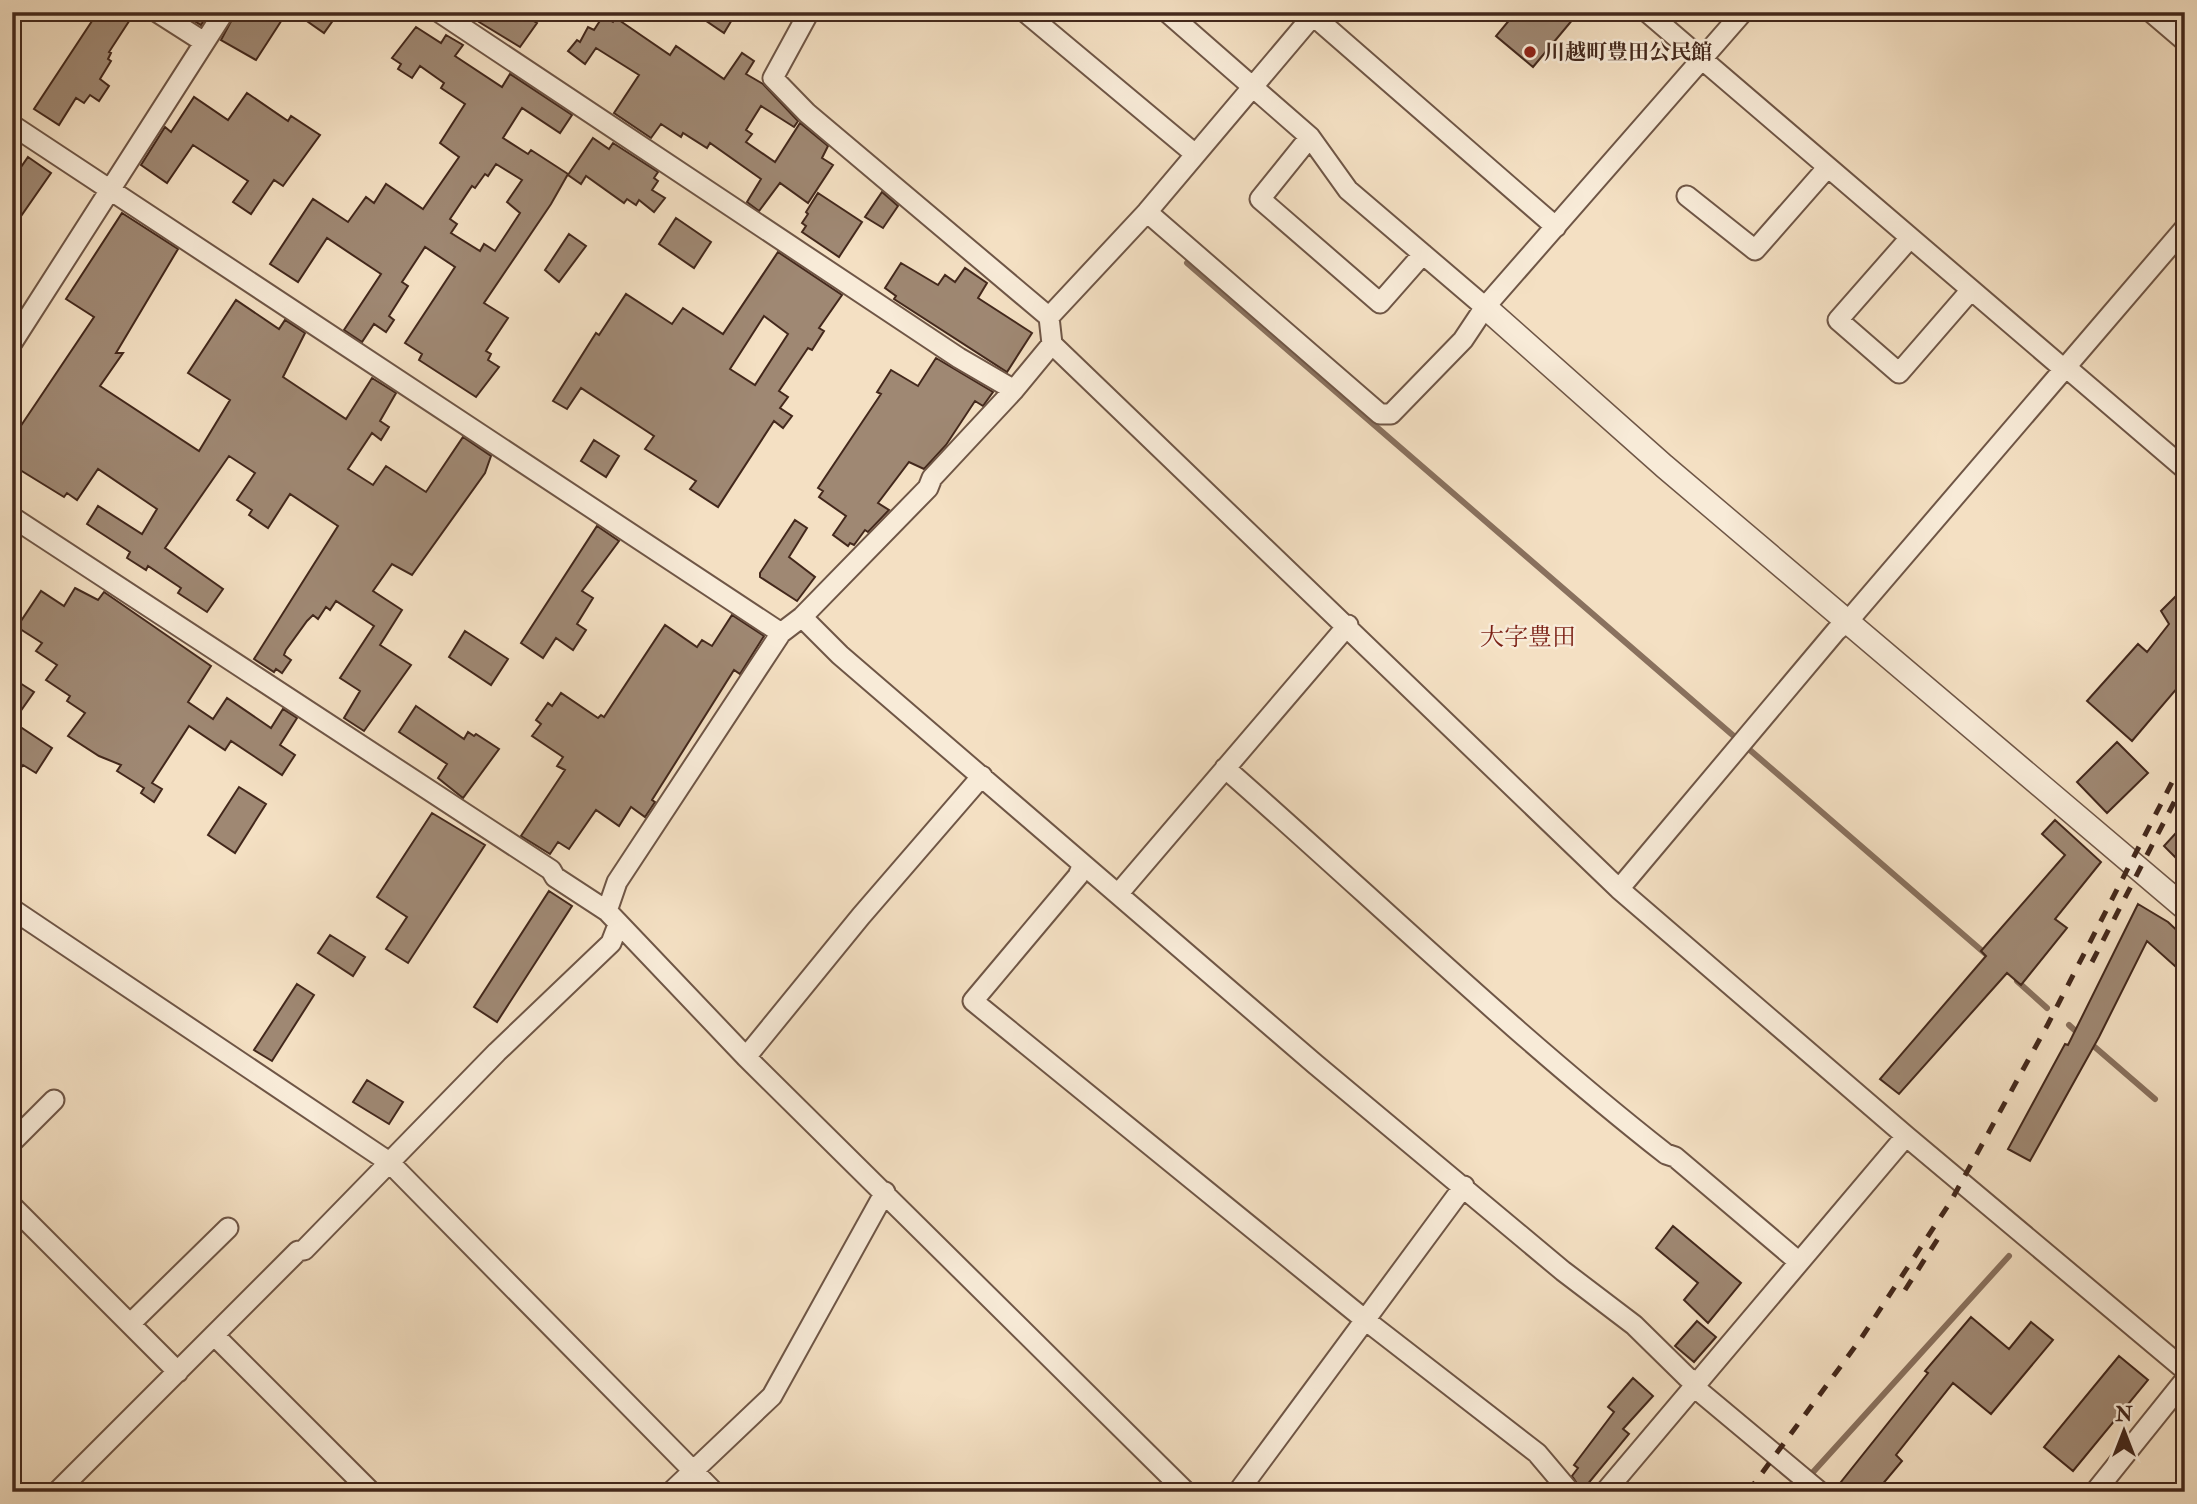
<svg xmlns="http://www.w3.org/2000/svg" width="2197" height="1504" font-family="'IM FELL Double Pica','Noto Serif JP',serif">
<rect width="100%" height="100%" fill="#f4e0c3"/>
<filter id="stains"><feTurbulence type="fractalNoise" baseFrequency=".00286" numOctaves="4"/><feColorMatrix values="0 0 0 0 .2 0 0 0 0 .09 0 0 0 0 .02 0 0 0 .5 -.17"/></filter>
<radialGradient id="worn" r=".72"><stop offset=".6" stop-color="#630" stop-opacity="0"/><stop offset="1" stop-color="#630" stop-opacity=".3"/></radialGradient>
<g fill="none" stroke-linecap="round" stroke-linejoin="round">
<path stroke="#89715e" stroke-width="6" d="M1187,263L1988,956
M2017,981L2047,1008
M2069,1025L2080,1035
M2089,1042L2155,1099
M1795,1492L2009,1256"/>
</g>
<path fill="#9f8873" stroke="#43281c" stroke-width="2" fill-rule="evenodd" d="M98,12H135L109,52L111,53L108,59L111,61L100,79L109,86L99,101L90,95L84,103L76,98L59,125L34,109Z
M180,12H209L201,25Z
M236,12H287L256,60L221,40Z
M294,12H339L324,33Z
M485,12H530L527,17L537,23L520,47L479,22Z
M693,12H724L733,18L724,33Z
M1516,12H1579L1533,67L1496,36Z
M603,16L613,22L616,18L670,55L676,46L724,79L742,53L754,61L746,74L763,84L798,121L794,127L761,106L746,130L752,134L746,142L775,162L800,123L828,146L822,158L833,165L808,203L780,183L759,211L747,202L761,179L710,143L707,148L683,133L681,137L661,124L651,138L614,113L639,75L596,48L585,64L568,51L577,40L580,42L588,27L594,30Z
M416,27L441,43L446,35L463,45L455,56L502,87L510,74L572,115L560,133L522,108L503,138L528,154L531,150L568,174L551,204L484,303L508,318L486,351L491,354L488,360L499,367L476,397L419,360L422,354L405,343L455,267L425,247L402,282L408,286L389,316L394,320L386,332L374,324L362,342L344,330L381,274L327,238L298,282L270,264L313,199L348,222L366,197L374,203L386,184L423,209L459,157L440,143L465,104L441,88L444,83L420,66L412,78L398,69L401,64L392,58ZM496,164L522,180L507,202L520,213L495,251L484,244L480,251L451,233L457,224L450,219L472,186L475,188L485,174L488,176Z
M247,93L288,121L291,116L320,135L283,186L274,180L251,214L233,202L248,181L193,145L167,183L141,165L165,127L171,132L194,97L228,120Z
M593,138L609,149L613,143L658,172L654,178L658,181L652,190L665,198L654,212L639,200L636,205L627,199L624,203L586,176L581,184L568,175Z
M28,157L51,173L12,229V180Z
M882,192L898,206L883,228L865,217Z
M818,193L862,222L839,257L802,232L806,226L802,223L808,214L806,212Z
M122,213L178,249L116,353H123L100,386L199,451L230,400L188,373L236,300L279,329L285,320L305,333L283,377L346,419L372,378L396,393L380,421L389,427L381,440L372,433L348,469L373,485L386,466L426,492L463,437L491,456L485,473L412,575L392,564L373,591L402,610L380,645L411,665L364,731L344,718L360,691L340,678L374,626L336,601L330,610L326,607L318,619L313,615L307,621L286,650L284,655L291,660L282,673L276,669L274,672L254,659L338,526L290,494L268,528L249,515L252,510L237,500L255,473L229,456L165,548L223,589L207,612L178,593L181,588L148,566L146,570L127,558L130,552L87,524L98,506L142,534L157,509L98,469L77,500L67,493L64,497L12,465V439L94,317L66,299Z
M676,218L711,242L694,268L659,244Z
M569,234L586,246L559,282L545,270Z
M778,252L842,295L819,328L824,331L812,350L808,348L779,391L788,397L780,408L792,416L783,428L774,421L718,507L690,489L696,481L645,449L654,436L581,388L567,409L553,401L596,333L599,335L626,294L672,324L683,308L723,334ZM764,316L788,334L755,385L730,369Z
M901,263L938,285L945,275L955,282L965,268L987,283L978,298L1032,333L1007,372L894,299L896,296L885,288Z
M936,358L993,392L983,406L975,401L946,445L924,469L909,462L878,503L889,510L868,532L865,530L854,545L850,543L848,546L833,535L846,516L819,497L823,491L818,488L881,394L877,392L891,370L918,386Z
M594,440L619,456L606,477L581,461Z
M795,520L807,528L789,557L815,577L797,601L760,577V573Z
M597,526L619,541L582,591L593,598L577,624L586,630L573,650L556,638L543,658L521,643Z
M2185,587V679L2132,741L2087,701L2138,644L2147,652L2169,624L2161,611Z
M75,588L98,600L104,592L211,666L188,702L213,719L227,698L271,728L283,709L297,718L280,745L295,755L282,775L231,741L225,750L189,726L152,783L162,789L154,802L141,793L144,788L117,771L121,765L99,756L68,736L85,713L67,701L70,696L46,680L57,665L36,651L42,643L17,627L41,591L64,606Z
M732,615L764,636L740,674L734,670L652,800L655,802L645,817L631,807L619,826L596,810L569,849L558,842L550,854L521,836L565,770L557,766L563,757L532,736L541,724L536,720L548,703L552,706L561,693L598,718L601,715L604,717L665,625L697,647L702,640L712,646Z
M465,631L508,659L491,685L449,657Z
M12,678L34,692L13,722L52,748L36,773L23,765L12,780Z
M416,706L464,739L468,732L474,736L476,734L499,749L463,798L438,778L447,764L399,732Z
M2117,742L2148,773L2107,813L2077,782Z
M239,787L266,804L235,853L208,835Z
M432,813L485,845L408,963L386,949L407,917L377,897Z
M2055,820L2101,862L2055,919L2067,928L2021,985L2007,973L1899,1094L1880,1079L1986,956L1981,951L2065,855L2042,834Z
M2185,823V845L2175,857L2164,846Z
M549,891L572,906L497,1022L474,1007Z
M2138,904L2168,922L2185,938V975L2147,941L2099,1037L2030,1161L2008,1149L2065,1044L2068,1045Z
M330,935L365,957L353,976L318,953Z
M297,984L314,995L272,1061L254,1050Z
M367,1080L403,1102L389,1124L353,1102Z
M1673,1226L1741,1283L1708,1323L1684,1300L1698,1283L1656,1248Z
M1971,1317L2009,1349L2031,1322L2053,1340L1991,1414L1953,1383L1896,1455L1902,1461L1876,1492H1833L1928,1373L1925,1371Z
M1697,1321L1716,1337L1694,1362L1675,1346Z
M2119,1356L2148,1380L2073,1471L2044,1447Z
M1633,1378L1653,1396L1623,1429L1629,1434L1582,1491L1572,1476L1578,1468L1574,1465L1614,1412L1608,1407Z"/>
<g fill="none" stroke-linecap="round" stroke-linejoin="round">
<g stroke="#6f5646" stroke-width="23">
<path id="minor" d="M157,12L204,42
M439,12L959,358L1014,390
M809,12L773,78L807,113L1049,317L1052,344L1619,889L1906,1136L2185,1370
M1025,12L1195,154
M1167,12L1310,137L1348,190L1485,307
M1309,12L1556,227
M1647,12L2065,370
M2151,12L2185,41
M12,125L781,633
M1310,137L1260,199L1380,303L1423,254
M1687,196L1755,250L1827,168
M1147,212L1380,414H1391L1463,340L1485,307L1743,12
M1910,238L1838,320L1899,373L1971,290
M1049,317L1147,212L1316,12
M12,343L224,12
M2067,368L2185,469
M12,517L551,870L555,877L607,911L746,1057L1186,1492
M802,617L840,655L1315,1064L1563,1271L1634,1325L1687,1377L1697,1382
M1225,768C1372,897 1512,1033 1666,1154L1675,1157L1799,1262
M1083,864L1078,876L973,1001L1364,1319L1537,1453L1570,1492
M1619,889L1836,631L1849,620L2185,228
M1118,894L1348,625
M12,909L389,1162L714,1492
M607,911L617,882L781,633L802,617L928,488L932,478L1014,390L1052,344
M746,1057L861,916L982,776
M12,1142L54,1100
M12,1206L178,1372
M130,1324L228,1228
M214,1335L371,1492
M1693,1386L1820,1492
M57,1492L298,1251L304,1250L497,1052L611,943L618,925
M671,1492L772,1396L885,1192
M1238,1492L1464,1186
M1605,1492L1906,1136
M2095,1492L2185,1380"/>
</g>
<g stroke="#6f5646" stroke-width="26">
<path id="tertiary" d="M1485,307L1664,466L2185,908"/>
</g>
<use href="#minor" stroke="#f8ebd8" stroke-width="19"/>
<use href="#tertiary" stroke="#f8ebd8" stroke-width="23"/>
<path stroke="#43281c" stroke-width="5" stroke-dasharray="12 12" stroke-linecap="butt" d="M2092,962L2185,781
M1905,1290L1939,1237
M1748,1492L1860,1340L1951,1201L2048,1024L2185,757"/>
</g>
<circle fill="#8f2418" stroke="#f8ebd8" stroke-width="2.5" cx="1530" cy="52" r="7"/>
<g text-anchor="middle" stroke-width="5" stroke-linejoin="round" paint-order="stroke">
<g font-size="21" font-weight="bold" fill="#43281c" stroke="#f8ebd8" text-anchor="start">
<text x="1544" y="59">川越町豊田公民館</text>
</g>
<g font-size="24" fill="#7a1f14" stroke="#f8ebd8">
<text x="1528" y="645">大字豊田</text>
</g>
</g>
<rect width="2197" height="1504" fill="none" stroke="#f4e0c3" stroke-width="42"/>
<rect x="14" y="14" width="2169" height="1476" fill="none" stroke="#43281c" stroke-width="3.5"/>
<rect x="21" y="21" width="2155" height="1462" fill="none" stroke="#43281c" stroke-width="2"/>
<g transform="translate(2124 1431)" stroke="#f8ebd8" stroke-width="5" paint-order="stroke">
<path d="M0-5L12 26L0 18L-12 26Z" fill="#43281c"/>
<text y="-10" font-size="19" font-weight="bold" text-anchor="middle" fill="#43281c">N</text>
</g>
<rect width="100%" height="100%" filter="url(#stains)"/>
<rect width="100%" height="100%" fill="url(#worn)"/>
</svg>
